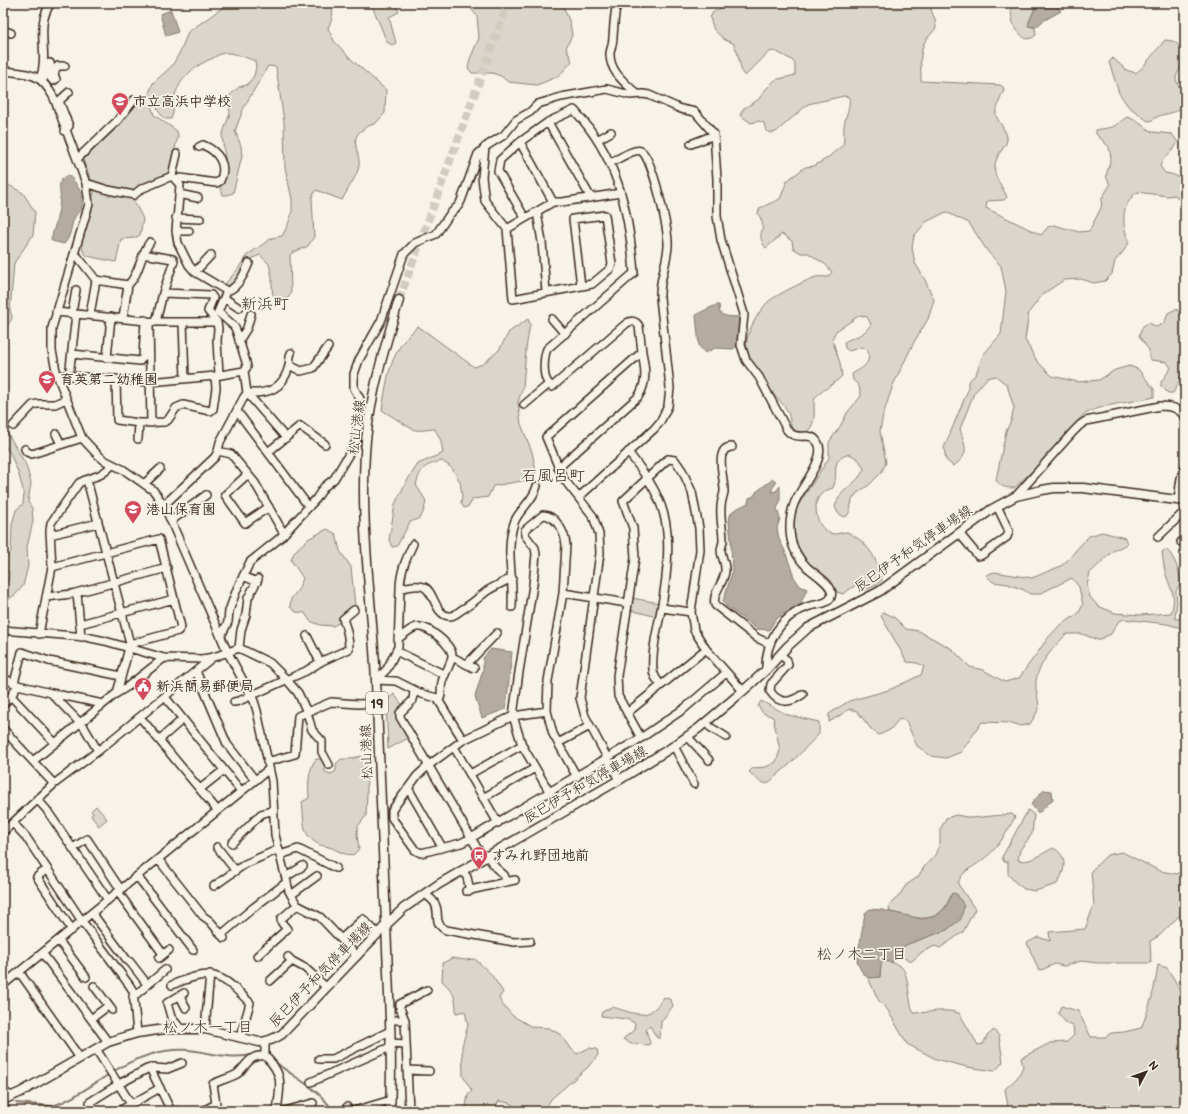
<svg xmlns="http://www.w3.org/2000/svg" width="1188" height="1114" font-family="'Balsamiq Sans','Klee One',sans-serif">
<rect width="100%" height="100%" fill="#f7f3e8"/>
<filter id="ink" filterUnits="userSpaceOnUse"><feTurbulence type="fractalNoise" baseFrequency=".025" numOctaves="2"/><feDisplacementMap in="SourceGraphic" scale="8" xChannelSelector="R" yChannelSelector="G"/><feConvolveMatrix kernelMatrix="1 2 1 2 8 2 1 2 1" color-interpolation-filters="sRGB"/></filter>
<g filter="url(#ink)">
<path fill="#dbd6cb" stroke="#8b8074" d="M234,3H339L333,7L332,19L328,28L334,41L351,59L386,90L385,113L375,124C369,125 366,127 361,131C349,140 361,154 359,166C358,174 346,192 342,200L316,190L312,197L314,237L308,246L292,253L290,255L291,293L288,298L281,301L273,295L272,288V277L269,264L260,255L253,258L241,277L229,288L226,287L225,284L238,269L246,256L272,238L282,236L288,225L292,211V199L285,168L284,122L276,67L268,66L244,107L235,131L241,146L242,156L233,193L227,195H223L220,187L224,181L226,165L222,136L230,113L228,97L239,87L247,85L254,76L256,67L255,61C247,58 233,52 225,53C221,53 217,56 213,58C196,65 181,76 175,95C172,103 175,111 171,119H165C158,113 154,102 149,93L153,83L172,66L181,50L188,32L225,6L232,5Z
M368,3H395L399,12L389,17L396,43L392,45L387,42L373,8Z
M466,3H562L570,23L572,35L566,48L572,61L559,76L537,85L508,82L501,76L492,73H472L468,68L470,59L479,38L477,16Z
M730,3H949L948,5L933,4L931,10L935,19L936,28C932,33 927,38 924,43C919,55 921,68 921,81L1000,85L1003,87L1004,91C1000,96 1000,100 998,105C998,107 996,109 996,111C994,120 1008,129 1007,140C1006,146 1001,150 998,156C989,174 1000,181 1007,197L1004,200L987,201L986,208L1041,235L1048,227L1054,225L1079,232L1089,231L1101,208L1102,198L1110,185L1106,176L1111,158L1109,147L1096,134V130L1113,127L1127,117L1135,120L1152,132L1172,134L1178,142C1174,152 1164,155 1160,166L1165,173C1188,176 1185,187 1185,207L1175,195L1167,196L1137,192C1120,207 1122,223 1129,243L1122,253L1115,261L1112,274L1105,281L1094,283L1081,279L1064,280L1043,294L1029,312L1025,340L1037,361L1052,376L1078,382L1099,380L1115,370L1129,366L1138,369L1154,389V397C1131,403 1104,403 1083,415L1045,459L1014,488C1005,488 1001,487 996,480L1006,431L1011,421L1014,408L1007,385L996,376L987,378L974,393L960,429C965,447 971,454 953,466L946,460L944,448L968,390V382L976,374L983,355L1001,334L1006,291L1001,266L988,252L969,223L946,212L926,222L914,236L912,248L915,263L925,280L934,300L928,319L914,342L893,385L883,415L880,431L886,463L881,473L869,485L856,494L852,500L850,511L847,516L844,517L838,513L835,507C840,487 856,487 864,469L859,460L850,454C828,460 840,471 833,488C823,491 816,496 816,507C816,519 821,532 834,534C838,534 843,532 847,532C850,533 857,538 860,540C872,550 879,565 882,580L877,585L862,591L856,585L843,594L837,592L830,580L808,563L798,546L793,528L795,510L829,458V442L841,425L847,413L861,396L859,386L853,380L852,374C863,367 871,365 868,350L862,347L849,351L845,348L844,342C855,336 863,337 871,324L867,317L860,315L836,331L832,339L840,363L842,376C836,383 819,392 815,398C814,401 814,404 814,407C815,422 813,427 802,437C788,435 792,419 787,410C784,404 777,399 773,394C764,383 750,363 747,349C744,335 759,310 769,301C775,296 808,279 816,277C819,276 824,277 828,277L832,272L826,265L808,253H801L793,248L792,241L782,234L766,248C756,235 764,234 762,222C761,219 759,215 758,213L760,208L780,199L787,181L805,167L814,166L826,159L843,145C845,137 843,132 844,126C845,116 851,107 849,97L844,96L808,104L776,132L772,133L766,131L764,123L759,121L751,123L740,115L744,108L758,100L765,90L775,80L795,75V64L792,60L775,51L769,52L745,76L742,73L737,51L733,43L725,40L714,30L710,18L713,12Z
M1011,3H1037L1029,22V26L1035,28L1036,35L1032,38L1026,39C1012,28 1011,20 1011,3Z
M1165,40L1173,41L1185,50C1185,54 1186,59 1184,62C1181,68 1176,73 1176,79C1177,86 1185,92 1185,99C1185,113 1167,113 1159,116C1154,118 1153,121 1148,121L1128,106L1119,93L1109,62L1113,58L1126,70L1136,73L1142,68Z
M142,95C149,101 152,106 154,115L177,131L178,136L169,173L140,187L133,193L92,182L83,160L111,133Z
M3,181V182L23,193L35,212L33,235L14,263L10,311C15,321 9,320 6,328C4,335 5,341 7,347L3,351Z
M95,188L132,197L143,219L140,235L135,238L121,239L116,262L87,256L83,251L81,243Z
M1176,309L1185,316C1185,342 1188,370 1173,393H1168L1161,386V382L1171,368L1167,362L1151,360L1149,357V350L1139,336L1143,326L1149,323L1157,327L1165,322L1168,313Z
M528,319L530,324L526,349L523,387L518,402L521,424L532,452L536,471L533,479L493,486L488,497L473,499L469,506L464,508L461,503L462,495L460,482L452,468L442,461C425,465 421,467 416,485L426,501C423,515 423,518 410,522L397,546L392,547L389,540L395,504L405,484L418,464L443,453L441,441L435,429C428,429 419,432 412,429L382,410C386,387 388,364 401,345C406,338 412,332 418,326L474,367L483,364L499,350L509,332Z
M3,425L26,465L31,483L28,502L32,508L33,521L27,547L28,566L23,586L15,595L7,600L3,597V585L8,580L9,572L3,567V560L11,552L12,524L16,510L23,504L24,493L18,472L10,453L3,444Z
M327,529L336,534L340,551L351,567L355,606L342,621L333,626L320,625L310,621L305,613L296,612L290,607L291,599L298,590L303,578L291,560L295,551L308,539Z
M1102,532L1125,538L1127,544L1113,551L1090,573L1087,585L1090,597L1098,606L1115,613L1140,615L1171,613C1177,595 1171,591 1166,575C1164,568 1163,560 1162,552L1166,549C1175,557 1179,571 1181,583L1176,591L1177,602L1175,617L1176,619H1180L1182,609H1185V629L1167,624L1124,619L1118,622L1111,634L1098,640L1082,634H1067C1055,645 1038,664 1036,681C1035,690 1039,700 1039,709L1030,724L1021,726L1012,723L982,722L961,752L946,758L931,756L917,746L906,721L899,719L890,730L879,735L871,729L857,711L849,709L839,716L829,722V714L849,701L889,690L921,675L924,666L917,663L907,662L881,616L883,612L894,617L906,629L919,631L952,649L970,667L983,670L1005,682L1019,678L1048,638L1059,626L1078,614L1083,605L1079,587L1072,578L1039,594H1030L1024,590L1008,584L993,582L986,575L994,572L1032,578L1061,566L1070,558L1076,550L1089,536Z
M632,598L659,603L657,617L630,610Z
M394,694L404,707L397,714L410,737L388,749L386,701Z
M761,701L788,715L819,722V734L789,765L767,784L759,781L749,772L753,768L766,767L776,762L780,750L773,717L763,713L758,706Z
M361,756L366,762L367,794L366,816L358,826L357,835L359,849L353,855C340,854 340,851 329,847C326,846 323,846 320,845C300,835 305,822 302,802L309,798C308,786 308,769 316,759H322L324,764L325,772L331,774L336,771V764L341,759H350Z
M96,806L107,819L99,826L91,816L93,813L91,811Z
M1028,810L1034,815L1032,834L1020,850L1018,860C1029,864 1043,853 1053,848C1069,856 1065,871 1057,884L1035,891L1024,889L1015,882L1008,874V862H1004L1002,857Z
M1012,814L1015,817C1006,834 997,850 981,861C971,869 961,871 958,884L975,909L963,932L940,948L935,946L922,952L912,961L901,957L898,950L908,944L947,930L952,893C950,897 948,903 945,907C931,926 909,916 890,912L889,908L890,904L899,896L906,885L918,877L924,867L935,855L940,843V830L946,818L956,815L972,818Z
M1122,852L1160,871L1177,874L1185,867V910L1159,936L1150,941L1151,963H1097L1081,961L1064,966L1055,964L1039,971L1027,943L1038,937L1050,941L1049,932L1085,929L1094,905L1091,871L1107,855Z
M452,958L465,960L475,959L491,974L503,992L499,998L502,1004L513,1016L532,1027L549,1028L561,1035L569,1047L577,1054L589,1048L597,1049L598,1055L588,1067L551,1099L544,1111H524L509,1103L499,1101L496,1106L499,1111H469L466,1106L468,1095L472,1091L463,1076L462,1046L468,1025L465,1011L456,1013C456,997 454,992 442,981L443,963Z
M883,961C889,962 897,963 901,967C910,974 907,1000 914,1013C931,1013 942,1008 959,1013L978,1045L983,1044L987,1036L994,1030L999,1036L1003,1062L995,1071L967,1067L936,1059L907,1044L887,1009L879,1001L868,978L880,977L881,964Z
M1158,965L1167,968L1174,979L1185,1001V1111H991L994,1108L1008,1107L1005,1089L1017,1078L1023,1067L1021,1058L1050,1043L1067,1042L1074,1035L1073,1026L1067,1024L1058,1013L1061,1006L1078,1011L1091,1037H1105L1111,1033L1124,1032L1141,1028C1150,1007 1155,988 1158,965Z
M664,997L671,1000L673,1006L661,1022L660,1038H657L650,1026L646,1030L650,1043L649,1045L631,1044L623,1039L634,1030L635,1023L626,1019L601,1016L602,1012L612,1007C625,1010 643,1020 654,1009C658,1006 661,1001 664,997Z"/>
<path fill="#b4aca0" stroke="#84786c" d="M1037,3H1055L1054,6L1058,7L1061,11L1043,21L1036,27L1028,26C1029,20 1035,10 1037,3Z
M171,10L178,32L166,36L160,14Z
M68,175C73,178 82,192 82,197C83,201 82,206 81,210C69,217 74,235 64,244L52,241L51,239C55,226 59,213 60,199C61,193 58,186 61,181C62,177 65,177 68,175Z
M716,305H719L720,313C727,318 732,316 741,317L737,346L733,349L715,348L705,353L699,346L696,316L697,314Z
M773,479L775,480L776,483L772,489V492L776,491L780,486V503L777,508L780,519L777,528L779,539L785,551L794,577L800,586L807,589L799,607L790,612L783,614L775,620L769,630L757,629L726,606L723,601L732,573L731,542L729,522L730,515L734,510L748,503L749,498L754,496L756,492Z
M491,649L512,652L506,709L482,718L475,696L483,670V658Z
M1044,790L1052,791L1053,799L1040,812H1037L1031,804Z
M952,893L957,894L964,906L961,919L947,930L908,944L898,950L896,959L892,962L883,961L881,964L880,977L868,978C862,973 859,968 857,960L865,913L870,909L882,910L922,919L936,916L946,907Z"/>
<g fill="none" stroke-linecap="round" stroke-linejoin="round">
<path stroke="#84786c" stroke-width="2" d="M271,1056C276,1065 285,1069 293,1075C308,1085 323,1095 333,1111
M114,1071C139,1056 166,1046 196,1051C215,1054 232,1059 252,1055
M16,1103L52,1106C72,1100 90,1086 108,1075"/>
<path stroke="#d1cbc0" stroke-width="8" stroke-dasharray="8 4" stroke-linecap="butt" d="M399,300L508,3"/>
<g stroke="#3b2a1e" stroke-width="10">
<path id="minor" d="M51,3C34,26 50,53 40,79L44,78L46,67L49,63H50C52,70 47,75 53,81L56,79C53,74 54,70 58,66H65
M617,3C614,15 614,26 613,37C613,43 611,48 610,53C609,71 625,83 637,94
M3,30L11,33
M3,71C30,74 40,72 54,98L86,183L89,204L86,214L52,328V351L57,375L82,438L97,454L104,460L124,470L144,484L153,490L164,505L227,651L254,701L257,711L272,781L275,835L289,891L297,905L320,917L357,956
M548,122L591,198
M65,131L69,126L59,101L69,92
M597,140L611,132
M520,142L500,160L498,171L525,218
M691,144L714,135
M485,147L482,177L485,201L507,229
M77,159L117,121L134,100
M172,176L180,185L176,231L178,243L189,265L195,272L227,291L218,312L234,326L236,330L246,362L247,367L244,371L247,393L286,438
M177,181L180,178L216,183L220,181C228,165 218,151 203,145L199,147
M86,183L108,190L134,195L141,189L172,176L177,154
M179,194L198,198
M553,202L507,229L513,299L592,284L610,269L612,264L605,215L573,219L581,286
M537,212L542,242L546,292
M176,218L200,219
M176,231H189
M143,254L173,259L174,261L163,293
M74,255L78,257L96,280L128,285C140,274 140,255 150,242
M195,272L211,255
M227,291C238,288 245,273 249,263
M224,298L239,308
M56,312L156,322H217
M72,313L76,290
M90,315L96,280
M123,318L128,285
M552,319L565,334
M156,322L163,293L211,295L213,298L208,311L217,322L218,329L217,341L219,375
M183,322L185,379
M149,325L151,423
M239,341L247,328L251,314
M72,354L140,361L143,357L145,320
M107,358L111,317
M289,365L301,371L313,368L328,347
M70,368L76,314
M57,375L150,382L215,376L244,371
M116,379L117,420L139,423L164,422L168,420L176,408L183,405L210,411L213,409L216,388L215,376
M247,393C269,394 283,389 289,366C290,361 289,357 291,353
M524,405L549,384
M237,411L309,507
M13,426L33,405L37,404H55L66,399
M56,434L61,444
M138,439L139,423
M732,447C713,447 725,480 724,492C723,497 721,502 721,507C720,518 723,530 723,541C723,544 721,547 721,550C721,557 726,563 725,571C724,584 712,592 715,605L757,638L770,644
M25,449L27,452L32,454L82,438
M218,451L231,454L255,483L284,534
M268,452L300,426L325,444
M628,452C643,471 658,491 664,515C672,545 666,585 660,615C657,631 651,653 653,669C653,676 657,680 661,685
M558,468L638,397C648,382 645,368 642,352
M248,474L225,495L245,523L269,507
M87,480L130,644L117,693
M144,484L160,469
M1016,496L1073,432L1080,425L1086,421L1160,406C1171,406 1179,408 1185,417
M579,497L654,429L660,422L668,406L670,388C667,358 663,327 660,297C659,280 667,264 668,246C669,232 653,158 641,151C634,148 617,160 610,163
M1178,500L1181,478L1185,467
M164,505L215,457L218,451L220,442L244,397L247,393
M171,521L206,495
M959,533L978,556L982,555L1007,537L1009,531L997,506
M50,535L98,523
M1158,537L1185,511
M1181,542L1185,543
M52,567L159,539L181,627L178,631L130,644
M243,576L257,582
M400,589C400,572 406,559 413,544
M77,593L81,637
M563,593L627,603
M46,597L72,594L167,568
M512,607C514,579 505,550 514,523C518,510 533,502 537,486
M662,608L691,612
M80,624L174,599
M3,630L86,637L105,641L164,658L202,659L214,657L239,648L241,630L246,615L248,598L258,579
M39,634L52,567L50,531L51,523L79,483C93,475 100,479 112,465
M221,636L228,622L229,611L237,589L250,562L280,538L316,499L324,487L334,479L356,442L360,403V399L354,388V374L359,360L381,321L404,254L415,243L436,234L450,214L459,205L461,201L478,154L488,145L504,135L516,120L530,112L538,104L561,97L607,89L630,95L643,94L649,95L681,109L695,112L714,134L717,179V216L721,240L744,314L741,345L746,360L759,377L787,430C798,443 810,429 818,443C827,459 799,489 794,504C790,514 789,528 791,539C793,549 799,559 806,566C812,573 836,585 831,597C828,605 814,604 807,607C780,617 765,642 766,670
M307,636L320,662
M398,639C403,635 410,629 416,627C427,624 453,646 452,656C451,665 444,674 442,682C440,689 443,695 439,700
M239,648L270,663L287,680L298,693L307,712L312,730L322,741V752L329,765
M396,651L445,675
M780,655L787,660L788,665L771,684L770,691C779,705 791,703 803,694
M452,657L474,668
M467,664L497,633
M196,671L227,744L255,780
M3,678L18,685L51,693L84,727L98,751
M14,683L22,652L49,661L121,676
M414,690L413,700L400,713V717L483,858
M51,693L103,704
M11,696L55,743
M165,697L241,791
M234,702L239,701L306,671L322,661L349,649C349,637 347,629 343,619L354,610
M3,705L11,696L18,685
M547,711L513,716L463,740L429,765L417,776L392,810V818L415,850L421,853L461,843L471,838L641,738L685,708L726,673
M627,713L706,649
M140,717L217,810
M706,722L710,727L726,737
M3,729L54,784
M688,737L709,760
M641,738L618,696L617,676L635,558L633,528L623,501L668,459L675,460L682,470L692,492L699,528L700,550L691,612L694,630L706,649L743,691
M159,740L183,719
M463,740L437,698L422,694L396,681L376,680L387,669L398,647L400,589C407,587 417,584 424,587C434,591 435,615 449,616C454,617 459,611 463,609C472,604 479,597 487,591C495,586 504,582 512,578
M558,743L590,726
M674,746L694,784
M454,747L498,823
M33,761L117,693L127,687L164,658
M267,762L295,754L298,716L331,702L358,704L377,703
M470,774L522,745
M619,780L585,716L580,698L600,553L599,534L593,516L563,478L546,437L642,352L639,326C636,321 632,320 627,323L552,387C550,385 547,382 546,379C543,372 544,356 547,349L634,273C629,211 618,157 574,110L548,122L520,142L553,202H562L621,193
M408,788L442,847
M200,789L224,770
M550,793L522,745L513,716L519,672L533,585L536,554L535,548L525,535V530L543,515C556,515 565,533 566,545L563,593L548,681L547,711L553,734L577,777
M483,798L535,768
M37,799L46,809L108,900
M13,823L26,837L82,921L130,986L133,991L137,1033
M3,832L54,784L98,751L213,657
M232,843L261,814L274,810
M217,847L235,870
M73,848L87,839L121,890
M280,855L298,849L336,868
M487,855L495,867L504,875L507,882
M158,859L203,916L210,921L224,938
M47,869L37,877L72,930
M462,870L467,877L470,891
M137,876L193,950
M286,877L303,866
M214,886L245,864L279,849
M466,891L515,880
M118,892L163,954
M424,894C448,907 428,921 446,930L514,942L530,941
M291,895L317,876
M92,913L127,960L130,962L147,984
M221,935L253,908L287,882
M341,939L363,919L378,934
M59,941L86,977
M43,954L108,1042
M257,956L287,929L282,923L281,919L297,905
M288,957L292,961L305,968L326,987
M159,958L169,950
M20,973L80,1058
M270,981L292,961
M3,985L269,769
M172,985C212,968 221,973 250,1003L240,1038
M94,986L112,1010
M180,996L186,1008
M133,997L165,970
M91,1019L108,1006
M390,1020H405
M180,1028L171,1017L167,1003L184,993
M205,1029L210,974
M265,1042V1056C285,1075 280,1086 277,1111
M390,1043L406,1044
M96,1049L131,1104
M319,1059H333L390,1031
M150,1068L171,1111
M407,1070L429,1071
M311,1082L390,1047
M3,1091L11,1096
M347,1107L348,1111
M3,1109L8,1111
M96,1111L90,1102L119,1084L147,1069L154,1068L167,1069L182,1063
M119,1111L160,1088
M178,1111H179
M203,1111L216,1104
M215,1111L216,1104L213,1084C221,1080 230,1078 237,1074C247,1066 249,1054 265,1056
M285,1111L313,1103
M354,1111L391,1100
M409,1111L405,1020L400,1008V1004L427,990"/>
</g>
<g stroke="#3b2a1e" stroke-width="11">
<path id="major" d="M3,1100L21,1092L108,1042L137,1033L165,1029H205L259,1042C268,1042 274,1039 282,1034L386,925L404,908L439,884L619,780L674,746L699,728L743,691L766,670L788,646L808,628L880,591L992,509L1016,496L1042,490L1054,488H1083L1185,501
M390,1111C393,1048 388,985 386,923C382,842 380,761 376,681C372,601 359,520 366,440C371,392 385,346 399,300"/>
</g>
<use href="#minor" stroke="#f7f3e8" stroke-width="7"/>
<use href="#major" stroke="#f7f3e8" stroke-width="8"/>
</g>
</g>
<defs>
<g id="school-pin" transform="scale(0.9)"><path d="M0 17L-7.5 6A9.5 9.5 0 1 1 7.5 6Z" fill="#d1495b" stroke="#f7f3e8"/><path d="M0-5L7-2L0 1L-7-2ZM-4 1L0 2.5L4 1V4Q0 6-4 4Z" fill="#fff"/></g>
<g id="civic-pin" transform="scale(0.9)"><path d="M0 17L-7.5 6A9.5 9.5 0 1 1 7.5 6Z" fill="#d1495b" stroke="#f7f3e8"/><path d="M-.6-6.5H3V-4.5H.6V-3L4-1V1h2V6H-6V1h2V-1L-.6-3ZM-1.2 2.5V6h2.4V2.5Z" fill="#fff"/></g>
<g id="bus-pin" transform="scale(0.9)"><path d="M0 17L-7.5 6A9.5 9.5 0 1 1 7.5 6Z" fill="#d1495b" stroke="#f7f3e8"/><path d="M-5-6H5V4H4V6H2V4H-2V6H-4V4H-5ZM-3.5-4V0h7V-4ZM-3.5 1.2v1.5H-2V1.2ZM2 1.2v1.5H3.5V1.2Z" fill="#fff"/></g>
</defs>
<g fill-rule="evenodd">
<use href="#school-pin" x="120" y="101"/>
<use href="#school-pin" x="47" y="379"/>
<use href="#school-pin" x="133" y="509"/>
<use href="#civic-pin" x="143" y="686"/>
<use href="#bus-pin" x="479" y="855"/>
</g>
<g text-anchor="middle" stroke-width="3.5" stroke-linejoin="round" paint-order="stroke">
<rect fill="#f7f3e8" stroke="#73665b" stroke-width="1" x="366" y="692" width="22" height="22" rx="3"/>
<g font-size="13" font-weight="bold" fill="#3b2a1e">
<text x="377" y="708">19</text>
</g>
<g font-size="14" font-weight="bold" fill="#3b2a1e" stroke="#f7f3e8" text-anchor="start">
<text x="133" y="106">市立高浜中学校</text>
<text x="60" y="384">育英第二幼稚園</text>
<text x="146" y="514">港山保育園</text>
<text x="156" y="691">新浜簡易郵便局</text>
<text x="492" y="860">すみれ野団地前</text>
</g>
<g font-size="14" fill="#3b2a1e" stroke="#f7f3e8">
<text transform="translate(356 427) rotate(-83)" y="5">松山港線</text>
<text transform="translate(913 548) rotate(-35)" y="5">辰巳伊予和気停車場線</text>
<text transform="translate(366 752) rotate(-92)" y="5">松山港線</text>
<text transform="translate(585 784) rotate(-30)" y="5">辰巳伊予和気停車場線</text>
<text transform="translate(320 974) rotate(-46)" y="5">辰巳伊予和気停車場線</text>
</g>
<g font-size="15" fill="#3b2a1e" stroke="#f7f3e8">
<text x="862" y="959">松ノ木二丁目</text>
<text x="208" y="1032">松ノ木一丁目</text>
</g>
<g font-size="16" fill="#3b2a1e" stroke="#f7f3e8">
<text x="265" y="309">新浜町</text>
<text x="553" y="481">石風呂町</text>
</g>
</g>
<rect width="1188" height="1114" fill="none" stroke="#f7f3e8" stroke-width="16"/>
<rect x="8" y="8" width="1172" height="1098" fill="none" stroke="#3b2a1e" stroke-width="1.5" filter="url(#ink)"/>
<g transform="translate(1146 1072) rotate(49)" stroke="#f7f3e8" stroke-width="3" paint-order="stroke">
<path d="M0-3L7 15L0 10L-7 15Z" fill="#3b2a1e"/>
<text y="-6" font-size="11" font-weight="bold" text-anchor="middle" fill="#3b2a1e">N</text>
</g>
</svg>
